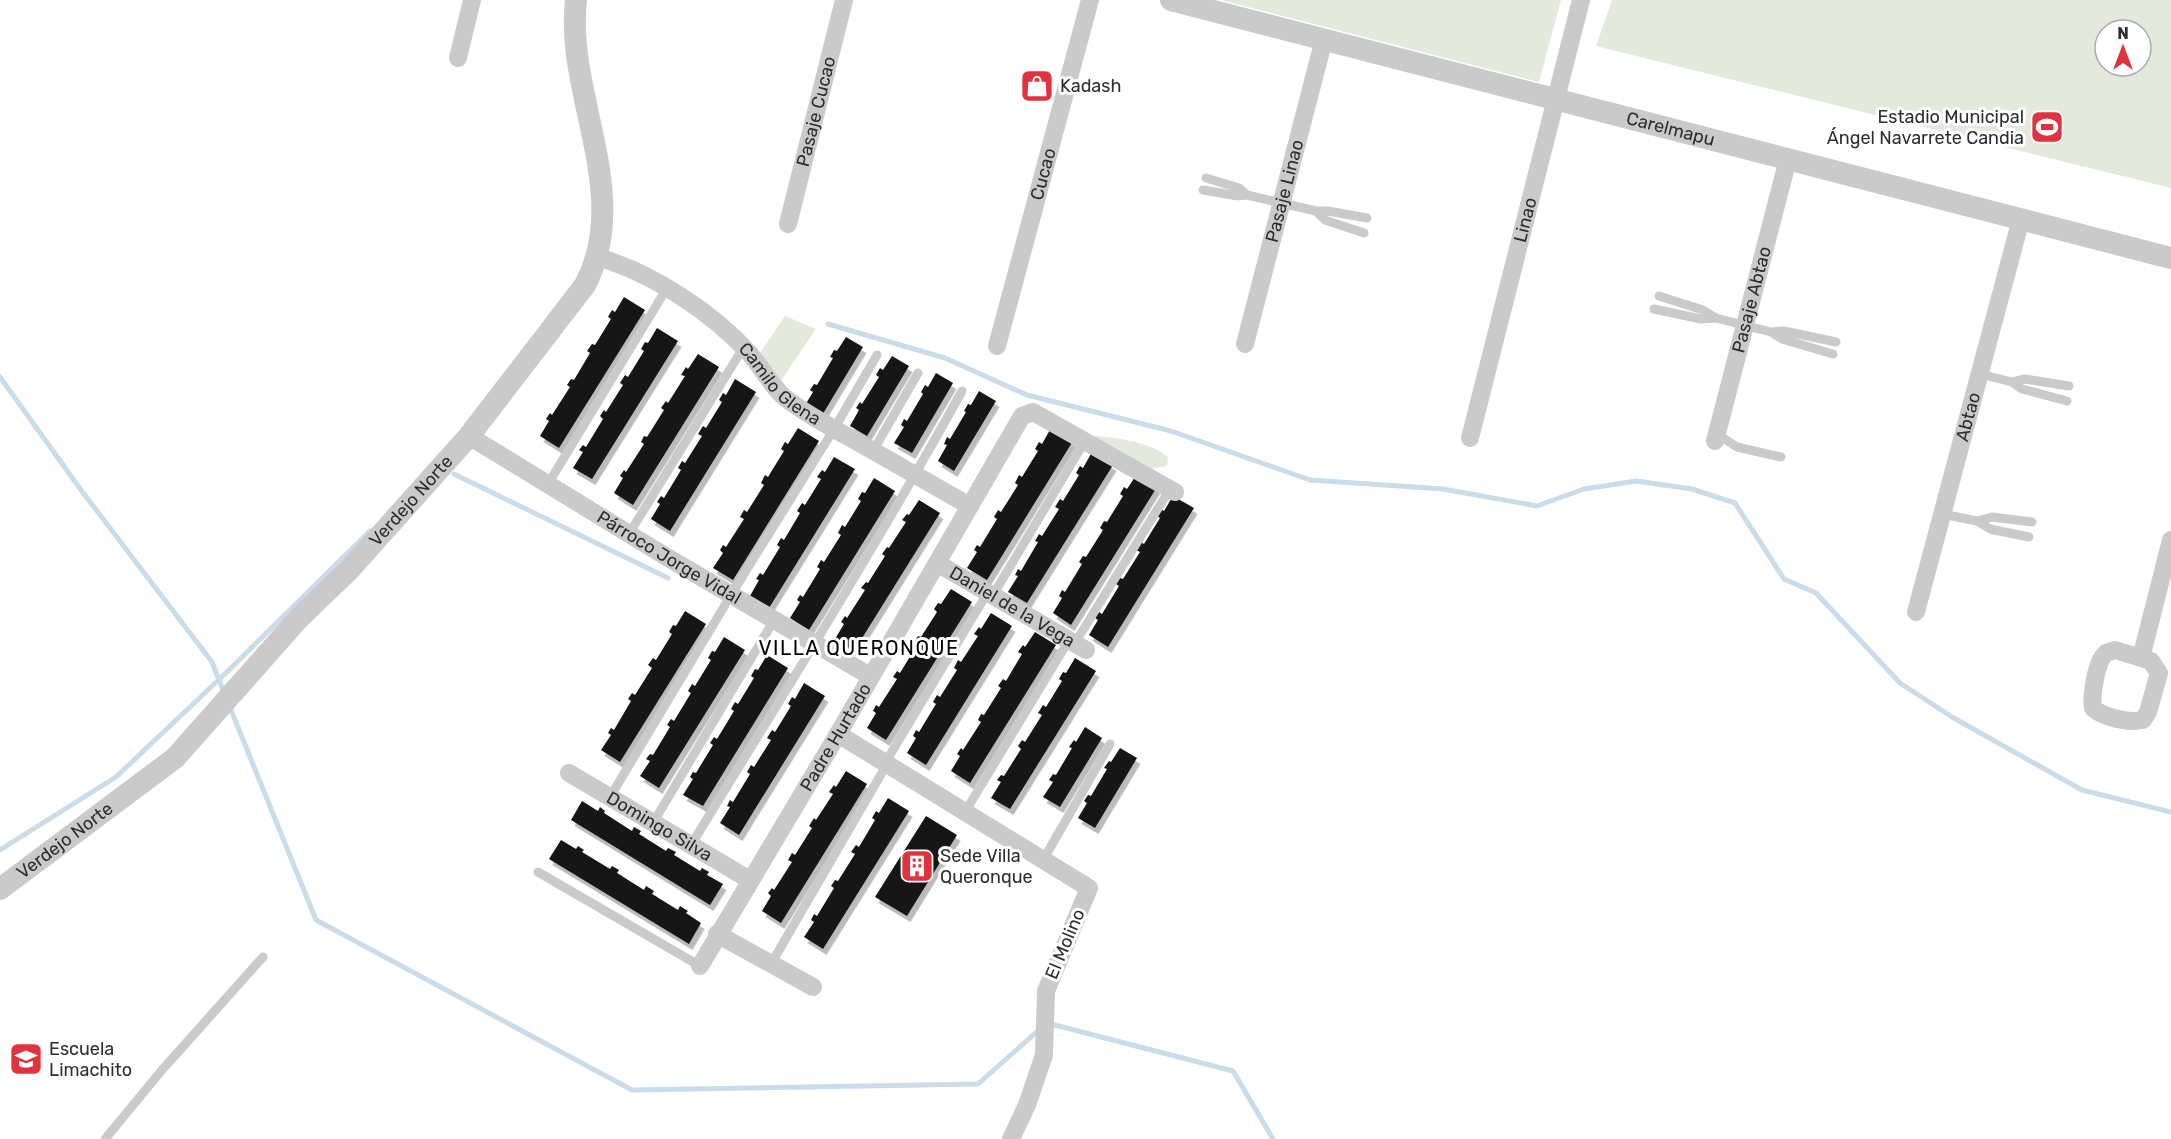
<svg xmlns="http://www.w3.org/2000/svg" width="2171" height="1139" font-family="Rubik,sans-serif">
<defs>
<filter id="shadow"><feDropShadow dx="3.5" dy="6" stdDeviation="0" flood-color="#0004"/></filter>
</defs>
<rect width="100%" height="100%" fill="#fff"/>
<path fill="#e3eadb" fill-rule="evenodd" d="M1221,0H1561L1539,82Z
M1612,0H2171V188L1596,46ZM2105,30H2141V66H2105Z
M785,316L816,329L780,382L760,353Z
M1083,435C1109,437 1148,440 1168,457L1167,466L1151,469Z"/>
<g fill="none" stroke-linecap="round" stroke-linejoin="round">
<path stroke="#c8dcea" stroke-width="5" d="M828,324L945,358L1027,395L1171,431L1310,480L1443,489L1537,506L1584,489L1636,481L1692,489L1735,503L1784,579L1816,593L1900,683L1952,717L2082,790L2171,812
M0,377L81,490L212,662L224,693
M454,474L668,578
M229,705L316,920L632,1090L978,1084L1040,1029
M0,850L116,777L230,669L370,531
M1047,1023L1233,1071L1273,1139"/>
</g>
<path fill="#141414" filter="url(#shadow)" d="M624,297L645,310L559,448L540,436L549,421L546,419L550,413L552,415L570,387L567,385L571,379L574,380L590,353L587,351L592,344L595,345L611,319L608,317L612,310L615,312Z
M657,328L678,341L592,479L573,468L583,452L579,450L583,445L586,447L603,419L600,416L604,410L606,412L623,385L620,383L625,375L628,377L644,351L641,349L645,342L648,343Z
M846,337L863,347L821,417L804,407L813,392L810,390L814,384L817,385L833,358L830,357L834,350L837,351Z
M698,354L719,367L633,505L614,493L623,478L620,476L624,470L626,472L644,444L641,442L644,436L647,437L664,410L661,408L666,401L668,403L685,376L681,375L686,367L688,369Z
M892,356L909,366L867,436L850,426L859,410L856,408L860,402L862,404L879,377L876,375L880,368L883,370Z
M936,373L953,383L912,453L894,443L904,427L901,425L904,419L907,421L923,394L921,392L925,385L928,387Z
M735,379L756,392L670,531L651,519L660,504L657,502L661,496L664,498L681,470L678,468L682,461L685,463L702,436L698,434L703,426L706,428L722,402L719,400L723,393L726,395Z
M979,391L996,401L954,471L938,461L947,445L944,444L947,437L950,439L966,412L964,411L968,404L971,405Z
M798,428L819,441L733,580L713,568L723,553L720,550L723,545L726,547L744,519L740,517L744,510L747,512L764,485L761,483L765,475L768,477L784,451L781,449L785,442L788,444Z
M1051,428L1073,441L987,580L967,568L977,552L974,550L977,545L980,547L997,519L994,517L998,510L1001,512L1018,485L1015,483L1019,475L1022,477L1038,451L1035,449L1039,442L1042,444Z
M1092,452L1113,465L1027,603L1008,592L1018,576L1015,575L1018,569L1021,571L1038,542L1035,541L1039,534L1042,536L1059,509L1055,507L1060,499L1063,501L1079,475L1076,473L1080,466L1083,468Z
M834,457L855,469L769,608L750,596L759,580L756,579L760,573L763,575L780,547L777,545L781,538L784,540L800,513L797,511L802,503L805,505L821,479L817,477L822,470L825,472Z
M1137,474L1157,487L1071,625L1053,613L1062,598L1059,596L1062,590L1065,592L1082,564L1079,562L1083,556L1086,557L1103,530L1100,528L1104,521L1107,522L1123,496L1120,494L1124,487L1127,489Z
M874,478L895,491L809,630L790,618L800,602L797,600L800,595L803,597L820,569L817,567L821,560L824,562L841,535L838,533L842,525L845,527L861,501L858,499L862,492L865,493Z
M1173,496L1194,508L1108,647L1089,635L1098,620L1095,618L1099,612L1102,614L1119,586L1116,584L1120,578L1123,579L1140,552L1136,550L1141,542L1144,544L1160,518L1157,516L1161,509L1164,511Z
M919,500L940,513L854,651L835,639L844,624L841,622L845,616L847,618L865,590L861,588L866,582L868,583L885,556L882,554L887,547L889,548L906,522L902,520L907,514L909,515Z
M951,589L972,602L886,740L867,728L876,713L873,711L876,705L879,707L897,679L893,677L897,671L900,673L917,645L914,643L918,636L921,637L937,612L934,609L938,603L941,604Z
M685,611L706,624L620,762L601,750L611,735L608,733L611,728L614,730L631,701L628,699L632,693L635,695L652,668L648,665L653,658L656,660L672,634L669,632L673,625L676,626Z
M991,613L1012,626L926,765L907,753L916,738L913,736L916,730L919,732L936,704L933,702L937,695L940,697L957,670L954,668L958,660L961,662L978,636L974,634L979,627L981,629Z
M1035,632L1056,645L970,783L951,771L960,756L957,754L961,748L963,750L981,722L978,720L981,714L984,715L1001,688L998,686L1003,679L1006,681L1022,654L1018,652L1023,645L1025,647Z
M724,637L745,650L659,788L640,776L650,761L646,759L650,754L653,755L670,727L667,725L671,719L674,721L691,693L688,691L692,684L695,686L711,660L708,658L712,651L715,652Z
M767,655L788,668L703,806L683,795L693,779L690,777L693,772L696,773L713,745L710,743L714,737L717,739L734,711L731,709L735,702L738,704L754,678L751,676L755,669L758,670Z
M1075,658L1096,671L1010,809L991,798L1001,782L997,780L1001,775L1004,776L1021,749L1018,746L1022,740L1025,742L1042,715L1038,713L1043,705L1046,707L1062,681L1059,679L1063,672L1066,673Z
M804,683L825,696L739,835L720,823L730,807L727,806L730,800L733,802L750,774L747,772L751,765L754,767L771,740L767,738L772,730L775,732L791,706L788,704L792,697L795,699Z
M1085,727L1102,738L1060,807L1043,797L1053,782L1049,780L1053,774L1056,775L1072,748L1069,747L1074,740L1076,742Z
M1120,748L1137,758L1095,828L1078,818L1087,803L1084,801L1088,795L1091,796L1107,769L1104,768L1109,761L1111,762Z
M846,771L867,784L781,923L762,911L771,896L768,893L772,888L774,890L792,862L788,860L792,853L795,855L812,828L809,826L814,818L816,820L833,794L829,792L834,785L836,787Z
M888,798L909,811L823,949L804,937L814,922L811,920L814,914L817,916L834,888L831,886L835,880L838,881L855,854L851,852L856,845L859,847L875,820L872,818L876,811L879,813Z
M582,801L598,811L600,807L605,811L604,813L632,831L634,827L641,831L639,834L666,851L668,848L676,852L674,855L700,871L702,868L709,872L707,875L723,884L710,905L571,820Z
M926,816L957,835L907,916L875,897Z
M561,840L576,849L578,846L584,850L582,852L610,869L612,866L619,870L617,873L644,890L646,886L654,891L652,894L678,910L680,906L688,911L686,913L701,923L689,944L549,859Z"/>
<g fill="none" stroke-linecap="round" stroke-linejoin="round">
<path stroke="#cacaca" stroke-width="9" d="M1206,178L1239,188L1247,195
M1203,190L1238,196L1247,195L1316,211H1328L1367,218
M1316,211L1325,220L1364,233
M1659,296L1703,310L1716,318L1771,332L1784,331L1836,342
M1654,309L1701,319L1716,318
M1771,332L1782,339L1833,354
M1980,374L2012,382L2025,379L2069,386
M2012,382L2022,389L2067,401
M1717,434L1737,447L1781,457
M873,451L918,373
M548,484L667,288
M1942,514L1977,521L1992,517L2032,522
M1977,521L1990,529L2029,537
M629,534L743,348
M993,595L1085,441
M1075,643L1170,489
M885,763L988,592
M610,797L731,595L834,429L877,355
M965,812L1069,640
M653,823L774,620
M691,845C783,695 877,545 962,391
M1043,860L1110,744
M538,872L700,966
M771,964L887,764
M105,1139L162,1070L263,957"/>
<g stroke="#cacaca" stroke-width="18">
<path d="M458,58L472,0"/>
<path id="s1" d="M788,224L844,0"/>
<path id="s2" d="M597,257C651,272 712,312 750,354C762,368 770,384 784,397C805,414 831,427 854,440C893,462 931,484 970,506"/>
<path id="s3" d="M1245,344L1324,39"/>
<path id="s4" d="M997,346L1090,0"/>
<path id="s5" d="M469,436L665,556L870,676"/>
<path id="s6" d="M1470,438L1581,0"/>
<path id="s7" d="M1715,441L1788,159"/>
<path id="s8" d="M937,563L1086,650"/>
<path id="s9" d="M1916,612L2021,219"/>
<path d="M2115,650L2151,661L2159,673L2148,712L2143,720C2129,723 2104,718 2093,708C2091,697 2096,660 2106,653C2108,652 2113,651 2115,650Z"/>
<path d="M2141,658L2171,540"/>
<path d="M838,734L1089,888L1046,991L1044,1055L1027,1105L1011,1139"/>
<path id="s10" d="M569,773L750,880"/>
<path d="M717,934L813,987"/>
<path id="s11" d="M700,966L838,734L1022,416L1033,412L1175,492"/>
</g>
<g stroke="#cacaca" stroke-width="22">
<path id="s12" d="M1171,0L2171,258"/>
<path id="s13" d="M0,889L175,758L299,618L350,569L469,436L585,285C633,194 565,94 576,0"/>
</g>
</g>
<defs>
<g id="shop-square" transform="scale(1.725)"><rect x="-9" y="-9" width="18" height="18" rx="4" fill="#df3440" stroke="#fff"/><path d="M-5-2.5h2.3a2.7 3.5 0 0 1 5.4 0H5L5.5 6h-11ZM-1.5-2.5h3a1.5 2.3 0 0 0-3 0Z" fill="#fff"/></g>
<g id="stadium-square" transform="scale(1.725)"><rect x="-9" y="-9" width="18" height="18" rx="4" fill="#df3440" stroke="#fff"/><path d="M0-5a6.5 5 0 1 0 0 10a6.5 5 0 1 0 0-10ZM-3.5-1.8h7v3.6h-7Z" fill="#fff"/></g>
<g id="building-square" transform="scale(1.725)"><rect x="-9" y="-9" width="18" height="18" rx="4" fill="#df3440" stroke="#fff"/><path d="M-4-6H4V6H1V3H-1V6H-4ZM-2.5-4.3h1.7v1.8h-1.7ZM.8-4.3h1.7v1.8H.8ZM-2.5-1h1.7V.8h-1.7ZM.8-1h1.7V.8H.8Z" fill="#fff"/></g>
<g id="school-square" transform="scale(1.725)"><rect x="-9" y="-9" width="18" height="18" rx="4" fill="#df3440" stroke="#fff"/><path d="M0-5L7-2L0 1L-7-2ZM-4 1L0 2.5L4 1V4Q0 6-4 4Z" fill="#fff"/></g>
</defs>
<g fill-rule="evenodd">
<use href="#shop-square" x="1037" y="86"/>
<use href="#stadium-square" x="2047" y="127"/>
<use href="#building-square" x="917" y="866"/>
<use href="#school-square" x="26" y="1059"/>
</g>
<g text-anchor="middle" stroke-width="6" stroke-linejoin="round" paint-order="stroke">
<g font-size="18" fill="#2d2d2d" stroke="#fff" text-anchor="start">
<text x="1060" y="92">Kadash</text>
<text x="2024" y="123" text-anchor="end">Estadio Municipal<tspan x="2024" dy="21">Ángel Navarrete Candia</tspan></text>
<text x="940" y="862">Sede Villa<tspan x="940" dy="21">Queronque</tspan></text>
<text x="49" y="1055">Escuela<tspan x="49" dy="21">Limachito</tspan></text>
</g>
<g font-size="18" fill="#2d2d2d" stroke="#fff">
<text dy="6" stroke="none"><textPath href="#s1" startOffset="116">Pasaje Cucao</textPath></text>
<text dy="6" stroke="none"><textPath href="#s12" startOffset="516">Carelmapu</textPath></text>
<text dy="6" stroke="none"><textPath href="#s4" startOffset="178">Cucao</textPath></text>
<text dy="6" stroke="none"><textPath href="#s3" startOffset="158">Pasaje Linao</textPath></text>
<text dy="6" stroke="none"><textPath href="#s6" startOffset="225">Linao</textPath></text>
<text dy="6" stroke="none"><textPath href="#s7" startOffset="146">Pasaje Abtao</textPath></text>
<text dy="6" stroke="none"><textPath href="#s2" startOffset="226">Camilo Glena</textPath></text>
<text dy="6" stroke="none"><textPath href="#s9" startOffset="202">Abtao</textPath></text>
<text dy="6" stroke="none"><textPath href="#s13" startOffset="568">Verdejo Norte</textPath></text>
<text dy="6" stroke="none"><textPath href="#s5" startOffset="234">Párroco Jorge Vidal</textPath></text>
<text dy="6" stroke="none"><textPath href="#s8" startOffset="87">Daniel de la Vega</textPath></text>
<text dy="6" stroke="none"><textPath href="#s11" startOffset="266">Padre Hurtado</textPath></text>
<text dy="6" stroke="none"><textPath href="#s10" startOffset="105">Domingo Silva</textPath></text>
<text dy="6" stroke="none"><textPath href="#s13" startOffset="81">Verdejo Norte</textPath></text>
<text transform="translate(1065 944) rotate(-67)" y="6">El Molino</text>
</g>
<g font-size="20" letter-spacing="1.5" fill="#000" stroke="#fff">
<text x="859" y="655">VILLA QUERONQUE</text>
</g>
</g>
<g transform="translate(2123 48)"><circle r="28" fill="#ffffff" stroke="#ababab" stroke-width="1.5"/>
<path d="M0-4.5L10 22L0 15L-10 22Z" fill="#df3440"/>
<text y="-9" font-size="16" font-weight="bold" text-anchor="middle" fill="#2d2d2d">N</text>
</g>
</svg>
